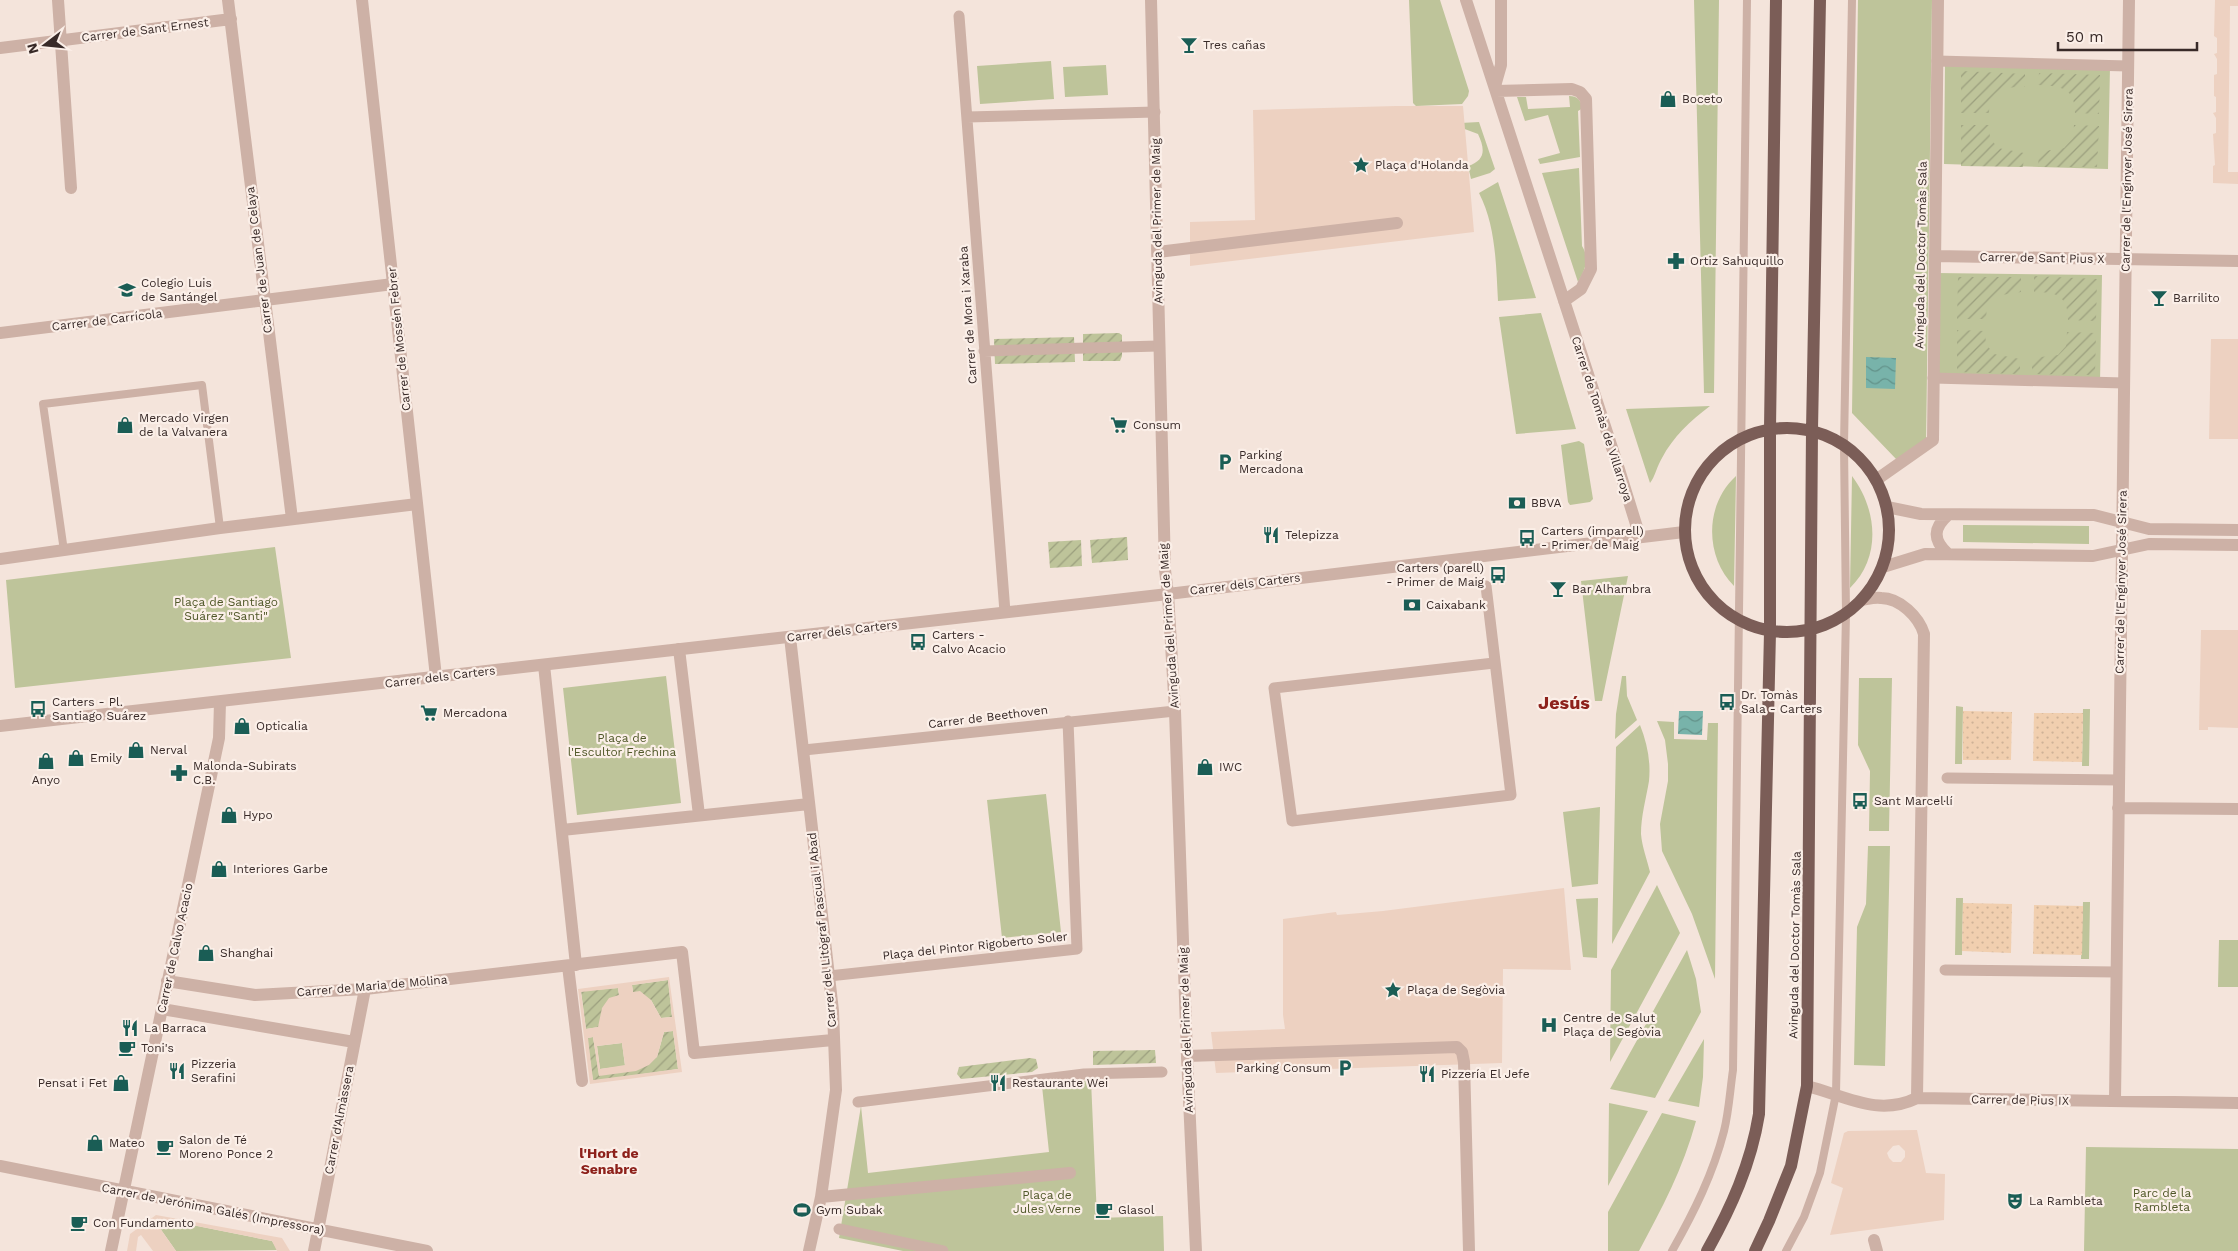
<svg xmlns="http://www.w3.org/2000/svg" width="2238" height="1251" font-family="'Work Sans',sans-serif">
<defs>
<pattern id="sand-dots" width="8" height="8" patternUnits="userSpaceOnUse" patternTransform="scale(1.25)"><rect width="8" height="8" fill="#f1cfaf"/><path d="M2 2h.1M6 6h.1" fill="none" stroke="#cfb297" stroke-width="1.8" stroke-linecap="round"/></pattern>
<pattern id="garden-furrows" width="10" height="10" patternUnits="userSpaceOnUse" patternTransform="scale(1.25)"><rect width="10" height="10" fill="#bec49a"/><path d="M-1 1l2-2M0 10L10 0M9 11l2-2" fill="none" stroke="#9b9f7e"/></pattern>
<pattern id="water-waves" width="16" height="10" patternUnits="userSpaceOnUse" patternTransform="scale(1.25)"><rect width="16" height="10" fill="#78b3aa"/><path d="M0 5q4-4 8 0t8 0" fill="none" stroke="#63928a"/></pattern>
</defs>
<rect width="100%" height="100%" fill="#f4e4db"/>
<path fill="#bec49a" d="M1409,0H1440L1469,91L1468,96L1462,104L1416,106L1413,103Z
M1694,0H1719L1714,393H1704Z
M1858,0H1932L1926,446L1897,460L1852,413Z
M1051,61L1054,99L980,104L977,66Z
M1945,62L2110,66L2108,169L1944,164Z
M1106,65L1108,95L1065,97L1063,67Z
M1569,96C1578,96 1580,100 1583,108L1578,111L1580,157L1540,164L1538,159L1560,153L1548,115L1525,121L1517,97H1526L1528,109L1570,107Z
M1479,122L1495,169L1490,173L1471,179L1468,166C1486,160 1485,149 1478,134L1462,128L1424,125Z
M1579,168L1582,246C1590,259 1585,270 1578,282L1542,173Z
M1498,182L1536,298L1498,301C1496,265 1496,226 1479,193Z
M1936,273L2102,275L2100,382L1937,375Z
M1541,313L1576,429L1516,434L1499,317Z
M1710,406C1690,421 1673,437 1662,458C1657,466 1655,477 1650,483L1626,409Z
M1579,441L1584,444L1593,499L1590,502L1570,505L1568,502L1561,445Z
M1736,476L1734,586C1705,557 1704,505 1736,476Z
M1852,476C1877,509 1882,557 1850,588Z
M1963,525L2089,526V544L1963,542Z
M275,547L291,658L15,688L6,580Z
M1628,576L1602,701H1595L1581,581Z
M666,676L681,803L577,815L563,688Z
M1622,676H1626L1627,696L1637,720L1615,739L1616,714Z
M1859,678H1892L1889,831H1869L1870,771L1858,745Z
M1956,706L1963,707L1962,764H1955Z
M2083,709H2090L2089,766H2082Z
M1657,721L1674,722V739L1707,740L1708,723H1718L1715,979L1692,914L1662,851L1660,824L1668,781V764L1665,740Z
M1640,725C1647,743 1651,761 1649,781C1646,799 1641,816 1641,834C1642,847 1647,859 1650,872L1612,944L1616,747Z
M1046,794L1061,932L1002,938L987,800Z
M1600,807L1598,884L1572,887L1563,812Z
M1868,846H1890L1885,1066L1854,1065L1857,927L1866,904Z
M1657,885L1680,933L1610,1062L1611,970Z
M1598,898L1597,958L1583,957L1576,899Z
M1956,898H1963L1962,955H1955Z
M2083,902H2090L2089,959H2081Z
M2219,940H2238V987H2218Z
M1687,950L1696,979L1701,1012L1655,1098L1610,1089Z
M1704,1039L1703,1077L1699,1107L1668,1101Z
M622,1043L625,1066L600,1069L597,1046Z
M1091,1080L1097,1218L1163,1216L1164,1251H903L839,1238L861,1106L868,1173L1049,1152L1042,1086Z
M1609,1103L1648,1111L1608,1186Z
M1662,1113L1696,1121C1683,1169 1662,1208 1639,1251H1608V1212Z
M2086,1147L2238,1149V1251H2084Z
M162,1219L272,1241L278,1250L176,1251L157,1224Z"/>
<path fill="url(#sand-dots)" d="M1963,711L2012,712L2011,760H1963Z
M2034,713H2083L2082,762L2033,761Z
M1963,903L2012,904L2011,953L1962,951Z
M2034,905L2083,906L2082,955L2033,954Z"/>
<path fill="url(#garden-furrows)" d="M1961,71L2025,74V87C2003,87 1990,89 1989,113H1961Z
M2039,73L2100,75L2099,114L2075,113C2075,87 2060,86 2038,85Z
M1961,125H1989L1990,138L1998,148L2024,153L2023,167L1961,166Z
M2074,125L2099,126L2097,167H2038L2039,152L2064,148L2073,138Z
M2034,276L2097,279L2096,321L2068,320C2068,295 2056,292 2034,292Z
M1958,277H2021V292L1995,296L1987,306L1986,319H1957Z
M1957,330L1985,331L1986,344L1994,354L2020,359V374L1957,372Z
M2067,332L2096,333L2095,375L2032,374V358L2058,355L2066,346Z
M1119,333L1122,335V356L1120,361H1083V334Z
M1074,337L1075,362L995,364L994,339Z
M1127,537L1128,560L1092,563L1090,540Z
M1081,540L1082,566L1050,568L1048,542Z
M668,980L672,1017L661,1018L651,1000L633,992L632,985Z
M618,988L619,995L599,1027L586,1029L581,991Z
M673,1031L678,1069L593,1081L587,1038L593,1037L599,1075L657,1057L664,1032Z
M1155,1050L1156,1063L1093,1065V1051Z
M1030,1058L1036,1059L1038,1068L1032,1072L961,1079L957,1074L959,1067Z"/>
<path fill="#edd1c1" fill-rule="evenodd" d="M2215,0H2238V6H2230L2228,172H2238V184L2213,183V166L2215,165L2213,134L2216,133V118L2213,113L2216,112V97L2214,96V75L2217,74V59L2214,54L2217,53V38L2214,36Z
M1396,106H1463L1474,232L1190,266V222L1255,220L1253,110Z
M2211,339H2238V439H2209Z
M2201,630H2238V728L2208,727V730H2199Z
M1564,888L1571,970L1503,969L1502,1063L1216,1073L1211,1032L1285,1029L1283,1015V919L1336,912L1337,915L1383,911Z
M669,977L682,1072L590,1084L578,989ZM668,980L672,1017L661,1018L651,1000L640,991L633,992L632,985ZM618,988L619,995L609,998L602,1008L598,1027L586,1029L581,992ZM673,1031L678,1069L593,1080L588,1038L593,1037L599,1076L636,1071L649,1065L657,1057L664,1032ZM622,1043L625,1065L600,1069L597,1046Z
M1917,1130L1926,1173L1945,1174L1944,1220L1830,1235L1843,1188L1831,1183L1844,1133L1848,1131ZM1899,1145L1905,1151V1157L1901,1162H1893L1889,1158L1887,1153L1893,1146Z
M156,1215L282,1238L290,1251H277L272,1241L162,1219L157,1224L176,1251H153L141,1235L138,1237L136,1251H127L130,1234Z"/>
<path fill="url(#water-waves)" d="M1866,357L1896,358L1895,389L1866,388Z
M1679,711H1703L1702,735L1678,734Z"/>
<g fill="none" stroke-linecap="round" stroke-linejoin="round">
<path stroke="#cdb1a6" stroke-width="8" d="M64,551L43,404L202,385L220,528
M1672,1251C1694,1212 1713,1174 1724,1131C1729,1111 1730,1090 1733,1070L1747,0
M1786,1251L1804,1217L1820,1173L1836,1094L1846,614L1844,445L1852,0"/>
<path stroke="#cdb1a6" stroke-width="11" d="M959,16L1005,612
M1937,61L2128,66
M967,117L1155,112
M984,351L1158,346
M1933,378L2124,383
M1486,586L1511,795L1292,821L1274,688L1494,663
M804,750L1175,711
M1947,778L2119,780
M1945,970L2116,972
M829,976L1077,949L1068,721
M858,1102L1084,1074L1162,1072
M839,1229L943,1251"/>
<path stroke="#cdb1a6" stroke-width="12" d="M58,0L71,188
M228,0L292,519
M362,0L436,677
M1466,0L1618,466L1640,537
M0,48L231,19
M1495,86L1501,65V0
M1496,91L1572,89L1580,92L1586,99L1591,269L1581,289L1564,301
M1158,252L1397,223
M1935,256L2238,261
M0,333L393,284
M1876,480L1933,440L1938,0
M0,559L220,528L417,504
M1862,600C1868,599 1875,597 1881,598C1900,598 1919,617 1924,634L1917,1098
M790,637L833,1011L836,1090L821,1197L809,1251
M679,649L699,815
M544,665L576,965
M2118,808L2238,809
M562,830L809,804
M568,966L582,1081
M167,981L255,995L365,989L682,952L694,1053L833,1040
M162,1009L354,1042
M1187,1056L1457,1047L1462,1052L1464,1062L1469,1251
M1807,1086C1846,1096 1878,1117 1917,1098L2238,1103
M2115,1101L2129,0
M0,1166L427,1251
M821,1197L1070,1173
M1874,1240L1877,1251
M111,1251L219,738L220,702
M314,1251L365,989"/>
<path stroke="#cdb1a6" stroke-width="12" d="M1151,0L1165,570L1168,594L1175,711L1187,1056L1196,1251
M1887,507L1921,514L2094,515L2149,529L2238,530
M1947,553C1933,540 1933,528 1948,515
M1883,567L1925,554L2093,556L2149,544L2238,545
M0,726L1168,594L1684,532"/>
<path stroke="#7b5d57" stroke-width="12" d="M1685 530a102 102 0 1 1 204 0a102 102 0 1 1-204 0Z
M1707,1251C1731,1208 1751,1164 1759,1114L1770,632V428L1776,0
M1755,1251L1769,1221L1791,1166L1807,1086L1812,430L1820,0"/>
</g>
<defs>
<g id="bar-bare" transform="scale(1.35)"><path d="M-6-5H6L.8 .8V4.5H3.5V6h-7V4.5H-.8V.8Z" fill="#1a5d55" stroke="#fbefe8" stroke-width="2.5" paint-order="stroke"/></g>
<g id="shop-bare" transform="scale(1.35)"><path d="M-5-2.5h2.3a2.7 3.5 0 0 1 5.4 0H5L5.5 6h-11ZM-1.5-2.5h3a1.5 2.3 0 0 0-3 0Z" fill="#1a5d55" stroke="#fbefe8" stroke-width="2.5" paint-order="stroke"/></g>
<g id="sight-bare" transform="scale(1.35)"><path d="M0-6L1.8-2.2L6-1.7L2.9 1.2L3.7 5.4L0 3.3L-3.7 5.4L-2.9 1.2L-6-1.7L-1.8-2.2Z" fill="#1a5d55" stroke="#fbefe8" stroke-width="2.5" paint-order="stroke"/></g>
<g id="pharmacy-bare" transform="scale(1.35)"><path d="M-2-6h4v4h4v4h-4v4h-4v-4h-4v-4h4Z" fill="#1a5d55" stroke="#fbefe8" stroke-width="2.5" paint-order="stroke"/></g>
<g id="school-bare" transform="scale(1.35)"><path d="M0-5L7-2L0 1L-7-2ZM-4 1L0 2.5L4 1V4Q0 6-4 4Z" fill="#1a5d55" stroke="#fbefe8" stroke-width="2.5" paint-order="stroke"/></g>
<g id="supermarket-bare" transform="scale(1.35)"><path d="M-6-5.5h2.5l.6 2H6L4.5 2H-2.5L-4.4-4H-6ZM-1.5 3.2a1.3 1.3 0 1 0 .1 0ZM3 3.2a1.3 1.3 0 1 0 .1 0Z" fill="#1a5d55" stroke="#fbefe8" stroke-width="2.5" paint-order="stroke"/></g>
<g id="parking-bare" transform="scale(1.35)"><path d="M-3.5-5.5H1a3.5 3.5 0 0 1 0 7H-1V5.5H-3.5ZM-1-3.4V-.6H.8a1.4 1.4 0 0 0 0-2.8Z" fill="#1a5d55" stroke="#fbefe8" stroke-width="2.5" paint-order="stroke"/></g>
<g id="bank-bare" transform="scale(1.35)"><path d="M-6-4H6V4H-6ZM0-2.3a2.3 2.3 0 1 0 0 4.6a2.3 2.3 0 1 0 0-4.6Z" fill="#1a5d55" stroke="#fbefe8" stroke-width="2.5" paint-order="stroke"/></g>
<g id="restaurant-bare" transform="scale(1.35)"><path d="M-5-6h1v4h1v-4h1v4h1v-4h1v5L-1.5 .5V6h-2V.5L-5-1ZM5-6V6H3V1.5H1.5Q1.5-4 5-6Z" fill="#1a5d55" stroke="#fbefe8" stroke-width="2.5" paint-order="stroke"/></g>
<g id="bus-bare" transform="scale(1.35)"><path d="M-5-6H5V4H4V6H2V4H-2V6H-4V4H-5ZM-3.5-4V0h7V-4ZM-3.5 1.2v1.5H-2V1.2ZM2 1.2v1.5H3.5V1.2Z" fill="#1a5d55" stroke="#fbefe8" stroke-width="2.5" paint-order="stroke"/></g>
<g id="hospital-bare" transform="scale(1.35)"><path d="M-5-5h3v3.5h4V-5h3V5h-3V1.5h-4V5h-3Z" fill="#1a5d55" stroke="#fbefe8" stroke-width="2.5" paint-order="stroke"/></g>
<g id="cafe-bare" transform="scale(1.35)"><path d="M-5.5-4.5H6V0H3Q3 3.5 0 3.5H-2.5Q-5.5 3.5-5.5 0ZM3-3.2v2h1.7v-2ZM-6 4.5H4V6H-6Z" fill="#1a5d55" stroke="#fbefe8" stroke-width="2.5" paint-order="stroke"/></g>
<g id="theatre-bare" transform="scale(1.35)"><path d="M-5-5.5Q0-4 5-5.5V0Q5 5 0 6Q-5 5-5 0ZM-3.3-2.5H-1v1.5H-3.3ZM1-2.5H3.3v1.5H1ZM-2.8 1Q0 5.5 2.8 1Z" fill="#1a5d55" stroke="#fbefe8" stroke-width="2.5" paint-order="stroke"/></g>
<g id="stadium-bare" transform="scale(1.35)"><path d="M0-5a6.5 5 0 1 0 0 10a6.5 5 0 1 0 0-10ZM-3.5-1.8h7v3.6h-7Z" fill="#1a5d55" stroke="#fbefe8" stroke-width="2.5" paint-order="stroke"/></g>
</defs>
<g fill-rule="evenodd">
<use href="#bar-bare" x="1189" y="45"/>
<use href="#shop-bare" x="1668" y="99"/>
<use href="#sight-bare" x="1361" y="165"/>
<use href="#pharmacy-bare" x="1676" y="261"/>
<use href="#school-bare" x="127" y="290"/>
<use href="#bar-bare" x="2159" y="298"/>
<use href="#shop-bare" x="125" y="425"/>
<use href="#supermarket-bare" x="1119" y="425"/>
<use href="#parking-bare" x="1225" y="462"/>
<use href="#bank-bare" x="1517" y="503"/>
<use href="#restaurant-bare" x="1271" y="535"/>
<use href="#bus-bare" x="1527" y="538"/>
<use href="#bus-bare" x="1498" y="575"/>
<use href="#bar-bare" x="1558" y="589"/>
<use href="#bank-bare" x="1412" y="605"/>
<use href="#bus-bare" x="918" y="642"/>
<use href="#bus-bare" x="1727" y="702"/>
<use href="#bus-bare" x="38" y="709"/>
<use href="#supermarket-bare" x="429" y="713"/>
<use href="#shop-bare" x="242" y="726"/>
<use href="#shop-bare" x="136" y="750"/>
<use href="#shop-bare" x="76" y="758"/>
<use href="#shop-bare" x="46" y="761"/>
<use href="#shop-bare" x="1205" y="767"/>
<use href="#pharmacy-bare" x="179" y="773"/>
<use href="#bus-bare" x="1860" y="801"/>
<use href="#shop-bare" x="229" y="815"/>
<use href="#shop-bare" x="219" y="869"/>
<use href="#shop-bare" x="206" y="953"/>
<use href="#sight-bare" x="1393" y="990"/>
<use href="#hospital-bare" x="1549" y="1025"/>
<use href="#restaurant-bare" x="130" y="1028"/>
<use href="#cafe-bare" x="127" y="1048"/>
<use href="#parking-bare" x="1345" y="1068"/>
<use href="#restaurant-bare" x="177" y="1071"/>
<use href="#restaurant-bare" x="1427" y="1074"/>
<use href="#shop-bare" x="121" y="1083"/>
<use href="#restaurant-bare" x="998" y="1083"/>
<use href="#shop-bare" x="95" y="1143"/>
<use href="#cafe-bare" x="165" y="1147"/>
<use href="#theatre-bare" x="2015" y="1201"/>
<use href="#stadium-bare" x="802" y="1210"/>
<use href="#cafe-bare" x="1104" y="1210"/>
<use href="#cafe-bare" x="79" y="1223"/>
</g>
<g text-anchor="middle" stroke-width="4.5" stroke-linejoin="round" paint-order="stroke">
<g font-size="12" fill="#382a28" stroke="#fbefe8">
<text transform="translate(145 30) rotate(-7)" y="4">Carrer de Sant Ernest</text>
<text transform="translate(2127 180) rotate(-89)" y="4">Carrer de l'Enginyer José Sirera</text>
<text transform="translate(1157 221) rotate(-91)" y="4">Avinguda del Primer de Maig</text>
<text transform="translate(1921 255) rotate(-89)" y="4">Avinguda del Doctor Tomàs Sala</text>
<text transform="translate(2042 258) rotate(1)" y="4">Carrer de Sant Pius X</text>
<text transform="translate(259 260) rotate(-97)" y="4">Carrer de Juan de Celaya</text>
<text transform="translate(968 315) rotate(-94)" y="4">Carrer de Mora i Xaraba</text>
<text transform="translate(107 320) rotate(-7)" y="4">Carrer de Carrícola</text>
<text transform="translate(399 339) rotate(-96)" y="4">Carrer de Mossén Febrer</text>
<text transform="translate(1602 419) rotate(72)" y="4">Carrer de Tomàs de Villarroya</text>
<text transform="translate(2121 582) rotate(-89)" y="4">Carrer de l'Enginyer José Sirera</text>
<text transform="translate(1245 584) rotate(-7)" y="4">Carrer dels Carters</text>
<text transform="translate(1169 626) rotate(-94)" y="4">Avinguda del Primer de Maig</text>
<text transform="translate(842 631) rotate(-7)" y="4">Carrer dels Carters</text>
<text transform="translate(440 677) rotate(-7)" y="4">Carrer dels Carters</text>
<text transform="translate(988 717) rotate(-7)" y="4">Carrer de Beethoven</text>
<text transform="translate(822 930) rotate(-96)" y="4">Carrer del Litògraf Pascual i Abad</text>
<text transform="translate(1795 945) rotate(-89)" y="4">Avinguda del Doctor Tomàs Sala</text>
<text transform="translate(975 946) rotate(-6)" y="4">Plaça del Pintor Rigoberto Soler</text>
<text transform="translate(175 948) rotate(-78)" y="4">Carrer de Calvo Acacio</text>
<text transform="translate(372 986) rotate(-5)" y="4">Carrer de Maria de Molina</text>
<text transform="translate(1186 1030) rotate(-92)" y="4">Avinguda del Primer de Maig</text>
<text transform="translate(2020 1100) rotate(1)" y="4">Carrer de Pius IX</text>
<text transform="translate(339 1120) rotate(-79)" y="4">Carrer d'Almàssera</text>
<text transform="translate(213 1209) rotate(11)" y="4">Carrer de Jerónima Galés (Impressora)</text>
</g>
<g font-size="12" fill="#382a28" stroke="#fbefe8" text-anchor="start">
<text x="1203" y="49">Tres cañas</text>
<text x="1682" y="103">Boceto</text>
<text x="1375" y="169">Plaça d'Holanda</text>
<text x="1690" y="265">Ortiz Sahuquillo</text>
<text x="141" y="287">Colegio Luis<tspan x="141" dy="14">de Santángel</tspan></text>
<text x="2173" y="302">Barrilito</text>
<text x="139" y="422">Mercado Virgen<tspan x="139" dy="14">de la Valvanera</tspan></text>
<text x="1133" y="429">Consum</text>
<text x="1239" y="459">Parking<tspan x="1239" dy="14">Mercadona</tspan></text>
<text x="1531" y="507">BBVA</text>
<text x="1541" y="535">Carters (imparell)<tspan x="1541" dy="14">- Primer de Maig</tspan></text>
<text x="1285" y="539">Telepizza</text>
<text x="1484" y="572" text-anchor="end">Carters (parell)<tspan x="1484" dy="14">- Primer de Maig</tspan></text>
<text x="1572" y="593">Bar Alhambra</text>
<text x="1426" y="609">Caixabank</text>
<text x="932" y="639">Carters -<tspan x="932" dy="14">Calvo Acacio</tspan></text>
<text x="1741" y="699">Dr. Tomàs<tspan x="1741" dy="14">Sala - Carters</tspan></text>
<text x="52" y="706">Carters - Pl.<tspan x="52" dy="14">Santiago Suárez</tspan></text>
<text x="443" y="717">Mercadona</text>
<text x="256" y="730">Opticalia</text>
<text x="150" y="754">Nerval</text>
<text x="90" y="762">Emily</text>
<text x="193" y="770">Malonda-Subirats<tspan x="193" dy="14">C.B.</tspan></text>
<text x="1219" y="771">IWC</text>
<text x="46" y="784" text-anchor="middle">Anyo</text>
<text x="1874" y="805">Sant Marcel·lí</text>
<text x="243" y="819">Hypo</text>
<text x="233" y="873">Interiores Garbe</text>
<text x="220" y="957">Shanghai</text>
<text x="1407" y="994">Plaça de Segòvia</text>
<text x="1563" y="1022">Centre de Salut<tspan x="1563" dy="14">Plaça de Segòvia</tspan></text>
<text x="144" y="1032">La Barraca</text>
<text x="141" y="1052">Toni's</text>
<text x="191" y="1068">Pizzeria<tspan x="191" dy="14">Serafini</tspan></text>
<text x="1331" y="1072" text-anchor="end">Parking Consum</text>
<text x="1441" y="1078">Pizzería El Jefe</text>
<text x="107" y="1087" text-anchor="end">Pensat i Fet</text>
<text x="1012" y="1087">Restaurante Wei</text>
<text x="179" y="1144">Salon de Té<tspan x="179" dy="14">Moreno Ponce 2</tspan></text>
<text x="109" y="1147">Mateo</text>
<text x="2029" y="1205">La Rambleta</text>
<text x="816" y="1214">Gym Subak</text>
<text x="1118" y="1214">Glasol</text>
<text x="93" y="1227">Con Fundamento</text>
</g>
<g font-size="12" fill="#505829" stroke="#fbefe8">
<text x="226" y="606">Plaça de Santiago<tspan x="226" dy="14">Suárez "Santi"</tspan></text>
<text x="622" y="742">Plaça de<tspan x="622" dy="14">l'Escultor Frechina</tspan></text>
<text x="2162" y="1197">Parc de la<tspan x="2162" dy="14">Rambleta</tspan></text>
<text x="1047" y="1199">Plaça de<tspan x="1047" dy="14">Jules Verne</tspan></text>
</g>
<g font-size="14" font-weight="bold" fill="#8d211b" stroke="#fbefe8">
<text x="609" y="1158">l'Hort de<tspan x="609" dy="16">Senabre</tspan></text>
</g>
<g font-size="18" font-weight="bold" fill="#8d211b" stroke="#fbefe8">
<text x="1564" y="709">Jesús</text>
</g>
</g>
<g transform="translate(45 45) rotate(254)" stroke="#fbefe8" stroke-width="4" paint-order="stroke">
<path d="M0-4L9 19L0 12L-9 19Z" fill="#382a28"/>
<text y="-8" font-size="14" font-weight="bold" text-anchor="middle" fill="#382a28">N</text>
</g>
<path d="M2058 42v8h139v-8" fill="none" stroke="#382a28" stroke-width="2.5"/>
<text x="2066" y="42" font-size="15" fill="#382a28" stroke="#fbefe8" stroke-width="4" paint-order="stroke">50 m</text>
</svg>
